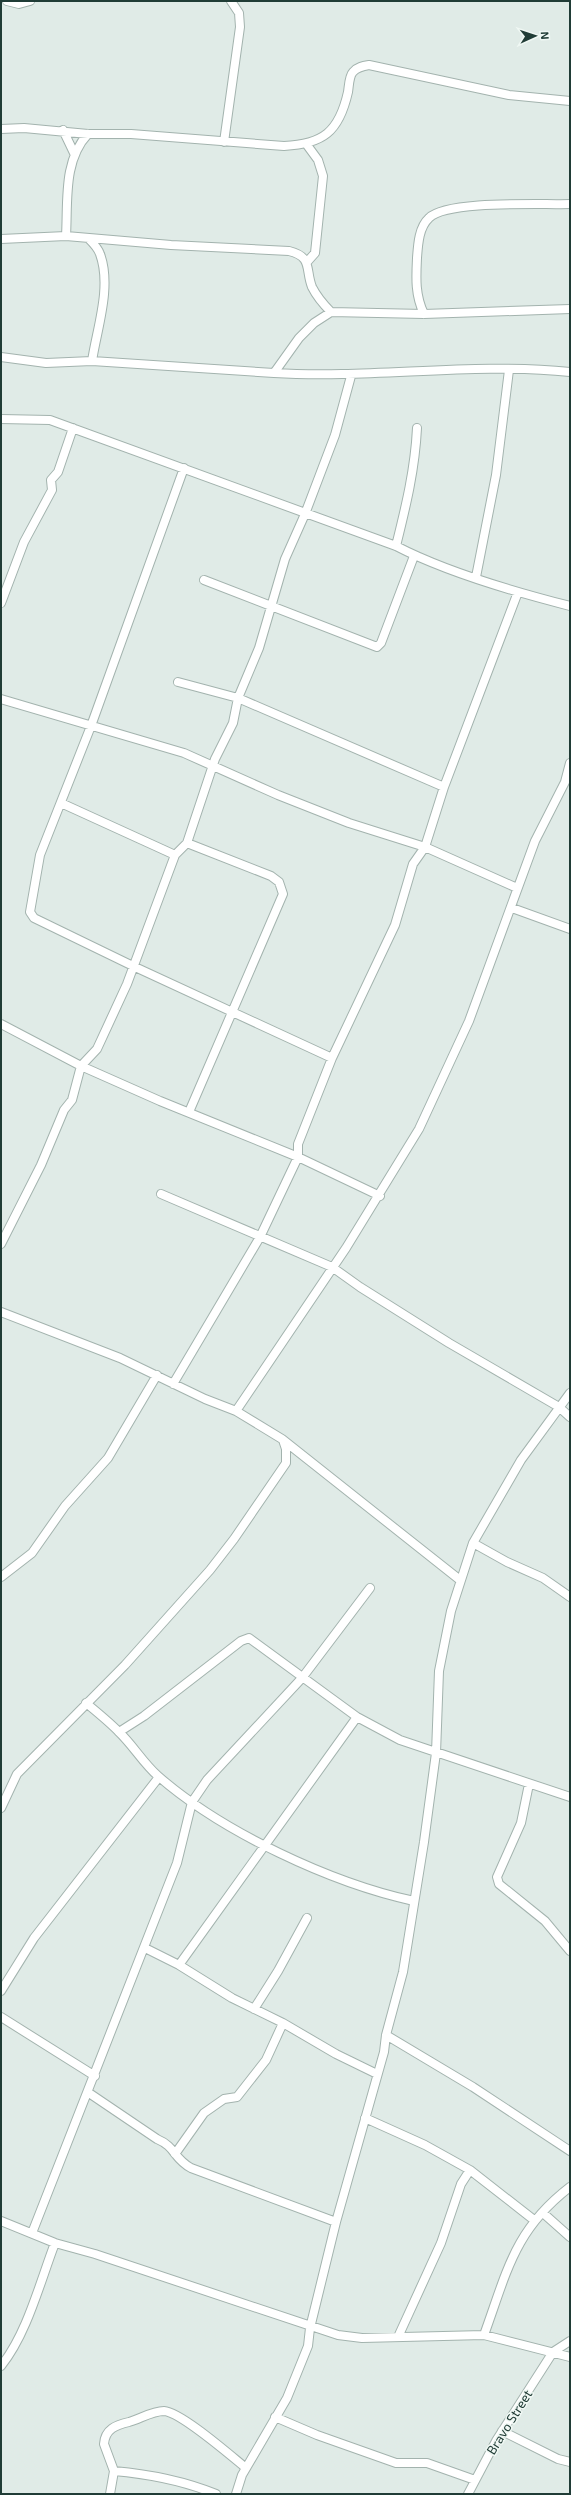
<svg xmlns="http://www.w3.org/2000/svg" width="571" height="2495" font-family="'Exo 2',sans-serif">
<rect width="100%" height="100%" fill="#e0ebe7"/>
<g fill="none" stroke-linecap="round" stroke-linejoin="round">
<g stroke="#a3b3ae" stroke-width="10">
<path id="minor" d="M7,1L19,4L30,1
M1,129L24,128L88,134H131L284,146C323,144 339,132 348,92C349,86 349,76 353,72C357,67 363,66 369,65L509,95L570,101
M63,130L74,153
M224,142L240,27L239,13L231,1
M66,236C68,202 63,160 88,134
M1,239L66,236L171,245L289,251C313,257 305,269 312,287C317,297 323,304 331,312
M89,239C93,243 98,248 100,254C112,287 97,328 92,361
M307,262L315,253L323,176L318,160L307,145
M424,314C415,295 416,278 417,258C418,244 419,227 429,218C447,200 542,205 570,204
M1,357L46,363L92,361L274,373L299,338L314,323L331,312L424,314L570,309
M274,373C372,379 472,362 570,372
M1,419L50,420L396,546C446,572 515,592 570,606
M184,468L91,726L40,855L30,912L34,918L135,967L332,1058
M396,546C406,506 415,469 417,428
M476,577L496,475L509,370
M204,580L377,647L381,643L414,556
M1,603L24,542L52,490L51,480L58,472L73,428
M178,682L238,698L444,787
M1,699L184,753L278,795L349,823L425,847L517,888
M61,803L175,855
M187,843L271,876L279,882L283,894L189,1112
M512,908L570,929
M1,1024L81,1066L160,1101L298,1157L380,1196
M161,1194L332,1267L360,1287L449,1343L559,1407L570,1417
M1,1244L41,1165L64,1110L72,1100L81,1066L97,1049L127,984L175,855L187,843L215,759L233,723L238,698L259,648L285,559L305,514L335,435L351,376
M1,1312L120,1358L205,1399L236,1411L282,1439L460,1580
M173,1384L260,1237L298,1157V1144L332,1058L395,925L413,864L425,847L444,787L518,592
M236,1411L346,1248L419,1129L469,1021L535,841L565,782L570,763
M473,1543L507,1562L543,1578L570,1597
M1,1577L32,1553L65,1506L108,1458L157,1375
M86,1703C97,1712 108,1721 118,1731C133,1745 143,1763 158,1776C222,1832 331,1883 414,1901
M119,1732L144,1716L241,1641L249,1638L357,1717L400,1740L570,1797
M529,1784L521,1823L497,1877L499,1884L545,1921L570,1951
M1,1808L17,1774L125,1665L210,1570L234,1539L286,1463V1449L283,1440
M145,1948L179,1965L232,1998L283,2023L336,2054L377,2074
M179,1965L357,1717
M1,1991L34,1938L159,1777
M254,2009L278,1971L307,1918
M1,2017L95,2076
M386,2035L473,2087L570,2151
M89,2093L157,2139C176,2147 173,2158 191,2168L336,2222
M365,2118L425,2145L470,2170L534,2220
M175,2154L204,2113L224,2099L237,2097L266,2060L283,2023
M543,2213L570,2237
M1,2221L55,2243L95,2254L338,2335L362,2338L484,2335L570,2357
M32,2233L177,1863L192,1802L207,1780L302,1678L370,1588
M484,2335C507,2272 514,2230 570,2187
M398,2337L441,2243L461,2184L470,2170
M1,2366C27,2334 40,2282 55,2243
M275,2417L317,2435L396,2463H427L475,2480
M502,2431L558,2459L570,2462
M114,2471C148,2474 184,2481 216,2494
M110,2494L114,2471L104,2444C105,2429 116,2425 129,2422C140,2419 152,2411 164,2411C181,2412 231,2456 246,2468
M236,2494L242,2475L287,2398L308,2346L310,2328L336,2222L384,2052L386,2035L403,1972L424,1842L436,1753L439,1671L451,1611L473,1543L521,1460L570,1393
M468,2494L496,2441L553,2352L570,2341"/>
</g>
<use href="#minor" stroke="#fff" stroke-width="8"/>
</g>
<g text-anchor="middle" stroke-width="3" stroke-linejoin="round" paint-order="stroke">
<g font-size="13" fill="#203c36" stroke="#f0f8f4">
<text transform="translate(509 2422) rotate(-58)" y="5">Bravo Street</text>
</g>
</g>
<rect width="571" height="2495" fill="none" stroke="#203c36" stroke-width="4"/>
<g transform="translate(535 36) rotate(87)" stroke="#f0f8f4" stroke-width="3" paint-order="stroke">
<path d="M0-3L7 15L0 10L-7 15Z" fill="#203c36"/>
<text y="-6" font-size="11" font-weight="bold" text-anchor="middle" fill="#203c36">N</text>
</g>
</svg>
